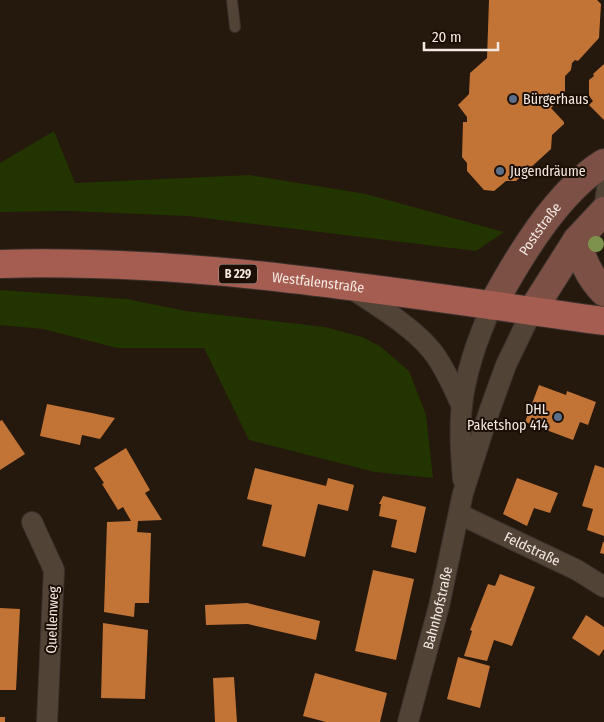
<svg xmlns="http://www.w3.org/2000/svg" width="604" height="722" font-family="'Fira Sans Condensed',sans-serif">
<rect width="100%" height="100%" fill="#25180d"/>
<path fill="#223400" d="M54,131L75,183L250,175L366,194L504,232L476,251L187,216L67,211L0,212V163Z
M0,290L127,299L186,311L325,327L362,337L380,346L409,371L426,415L433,478L375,472L249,440L204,348H117L43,329L0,325Z"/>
<path fill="#c27336" d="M489,0H597L601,4L599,38L578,61L575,60L572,63L571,70L565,76V95L551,108L564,122V124L552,135L551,149L516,181H506L494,191L484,190L467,171V163L462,157L463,122H467V117L458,105L469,94L470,73L487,58Z
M604,64V120L589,105L593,101L589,96V80L594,76L593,74Z
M539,385L566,395L567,391L596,402L588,425L580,422L573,440L525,422Z
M47,404L92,413L115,418L100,439L82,435L80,445L40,436Z
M2,420L25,454L0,470V421Z
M126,448L150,490L145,493L162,520L138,521L137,532L151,533L149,603H135L134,617L104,612L107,522L131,521L123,507L118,510L102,484L104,483L94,468Z
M595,465L604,468V536L587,530L593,509L582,506Z
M255,468L326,486L328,478L354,485L348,511L318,504L305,557L262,546L272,505L247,499Z
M517,478L558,493L550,513L534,508L527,526L503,514Z
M383,496L426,507L416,553L391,547L397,520L379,516L381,504H379Z
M603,542H604V554L600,553Z
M373,570L414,579L396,660L355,651Z
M500,574L535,587L512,646L494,640L487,661L464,656L472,631L470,630L488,584L495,586Z
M247,603L320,621L316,640L248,624L206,625L205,605Z
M0,608L20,609L16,690H0Z
M586,615L604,627V649L599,656L572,638Z
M103,623L148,630L145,699L101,698Z
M458,657L490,666L480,708L447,699Z
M315,673L387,693L380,722H326L303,716Z
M234,677L237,722H215L213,678Z
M0,717H5V722H0Z"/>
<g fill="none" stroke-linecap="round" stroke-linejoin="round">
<g stroke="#3b322d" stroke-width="12">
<path id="lane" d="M232,0L235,27
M599,210L602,188L604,181"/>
</g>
<g stroke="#3b322d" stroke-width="22">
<g id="street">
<path d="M349,287C376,305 412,326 432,351C445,367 453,388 462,406"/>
<path d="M463,479C461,454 459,429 462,405C466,370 478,337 492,306"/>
<path id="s1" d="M459,514L577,570L604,587"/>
<path d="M32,522L54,570L47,722"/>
<path id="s2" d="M408,722L439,606L463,493L489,412L506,365L532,311"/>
</g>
</g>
<g stroke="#3b322d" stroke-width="30">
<g id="secondary">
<path d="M577,240C582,260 589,277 604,292"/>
<path id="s3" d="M492,306C518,258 557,192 604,163"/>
<path d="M532,311L577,240L604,211"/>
</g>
</g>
<g stroke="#3b322d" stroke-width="30">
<g id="primary">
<path id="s4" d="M0,264C203,258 404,294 604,321"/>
</g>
</g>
<use href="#lane" stroke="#524337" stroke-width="10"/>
<use href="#street" stroke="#524337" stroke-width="20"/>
<use href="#secondary" stroke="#7c5044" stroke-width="28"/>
<use href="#primary" stroke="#a65d51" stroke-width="28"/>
</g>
<circle fill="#7d924d" cx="596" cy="244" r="8"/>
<g fill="#5c6f8a" stroke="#1b0f05" stroke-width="2">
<circle cx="513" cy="99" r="5"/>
<circle cx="500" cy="171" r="5"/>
<circle cx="558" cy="417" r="5"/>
</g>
<g text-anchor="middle" stroke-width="4" stroke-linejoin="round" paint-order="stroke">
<rect fill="#1b0f05" stroke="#b3a8a0" stroke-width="1" x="219" y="264.5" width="38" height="19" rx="4"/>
<g font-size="12" font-weight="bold" fill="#f4eae3">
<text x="238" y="278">B 229</text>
</g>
<g font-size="14" fill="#f4eae3" stroke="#1b0f05" text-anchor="start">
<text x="523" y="104">Bürgerhaus</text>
<text x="510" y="176">Jugendräume</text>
<text x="548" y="414" text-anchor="end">DHL<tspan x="548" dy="16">Paketshop 414</tspan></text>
</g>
<g font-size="14" fill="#f4eae3" stroke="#1b0f05">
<text dy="5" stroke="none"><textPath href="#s3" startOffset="91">Poststraße</textPath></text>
<text dy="5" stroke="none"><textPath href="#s4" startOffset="319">Westfalenstraße</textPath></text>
<text dy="5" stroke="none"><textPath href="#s1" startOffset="81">Feldstraße</textPath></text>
<text dy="5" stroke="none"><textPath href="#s2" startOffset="118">Bahnhofstraße</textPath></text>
<text transform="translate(52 620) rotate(-88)" y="5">Quellenweg</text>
</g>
</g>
<path d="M424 42v8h74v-8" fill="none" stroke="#f4eae3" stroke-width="2.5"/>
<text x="432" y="42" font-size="15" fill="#f4eae3" stroke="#1b0f05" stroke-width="4" paint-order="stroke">20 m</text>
</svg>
